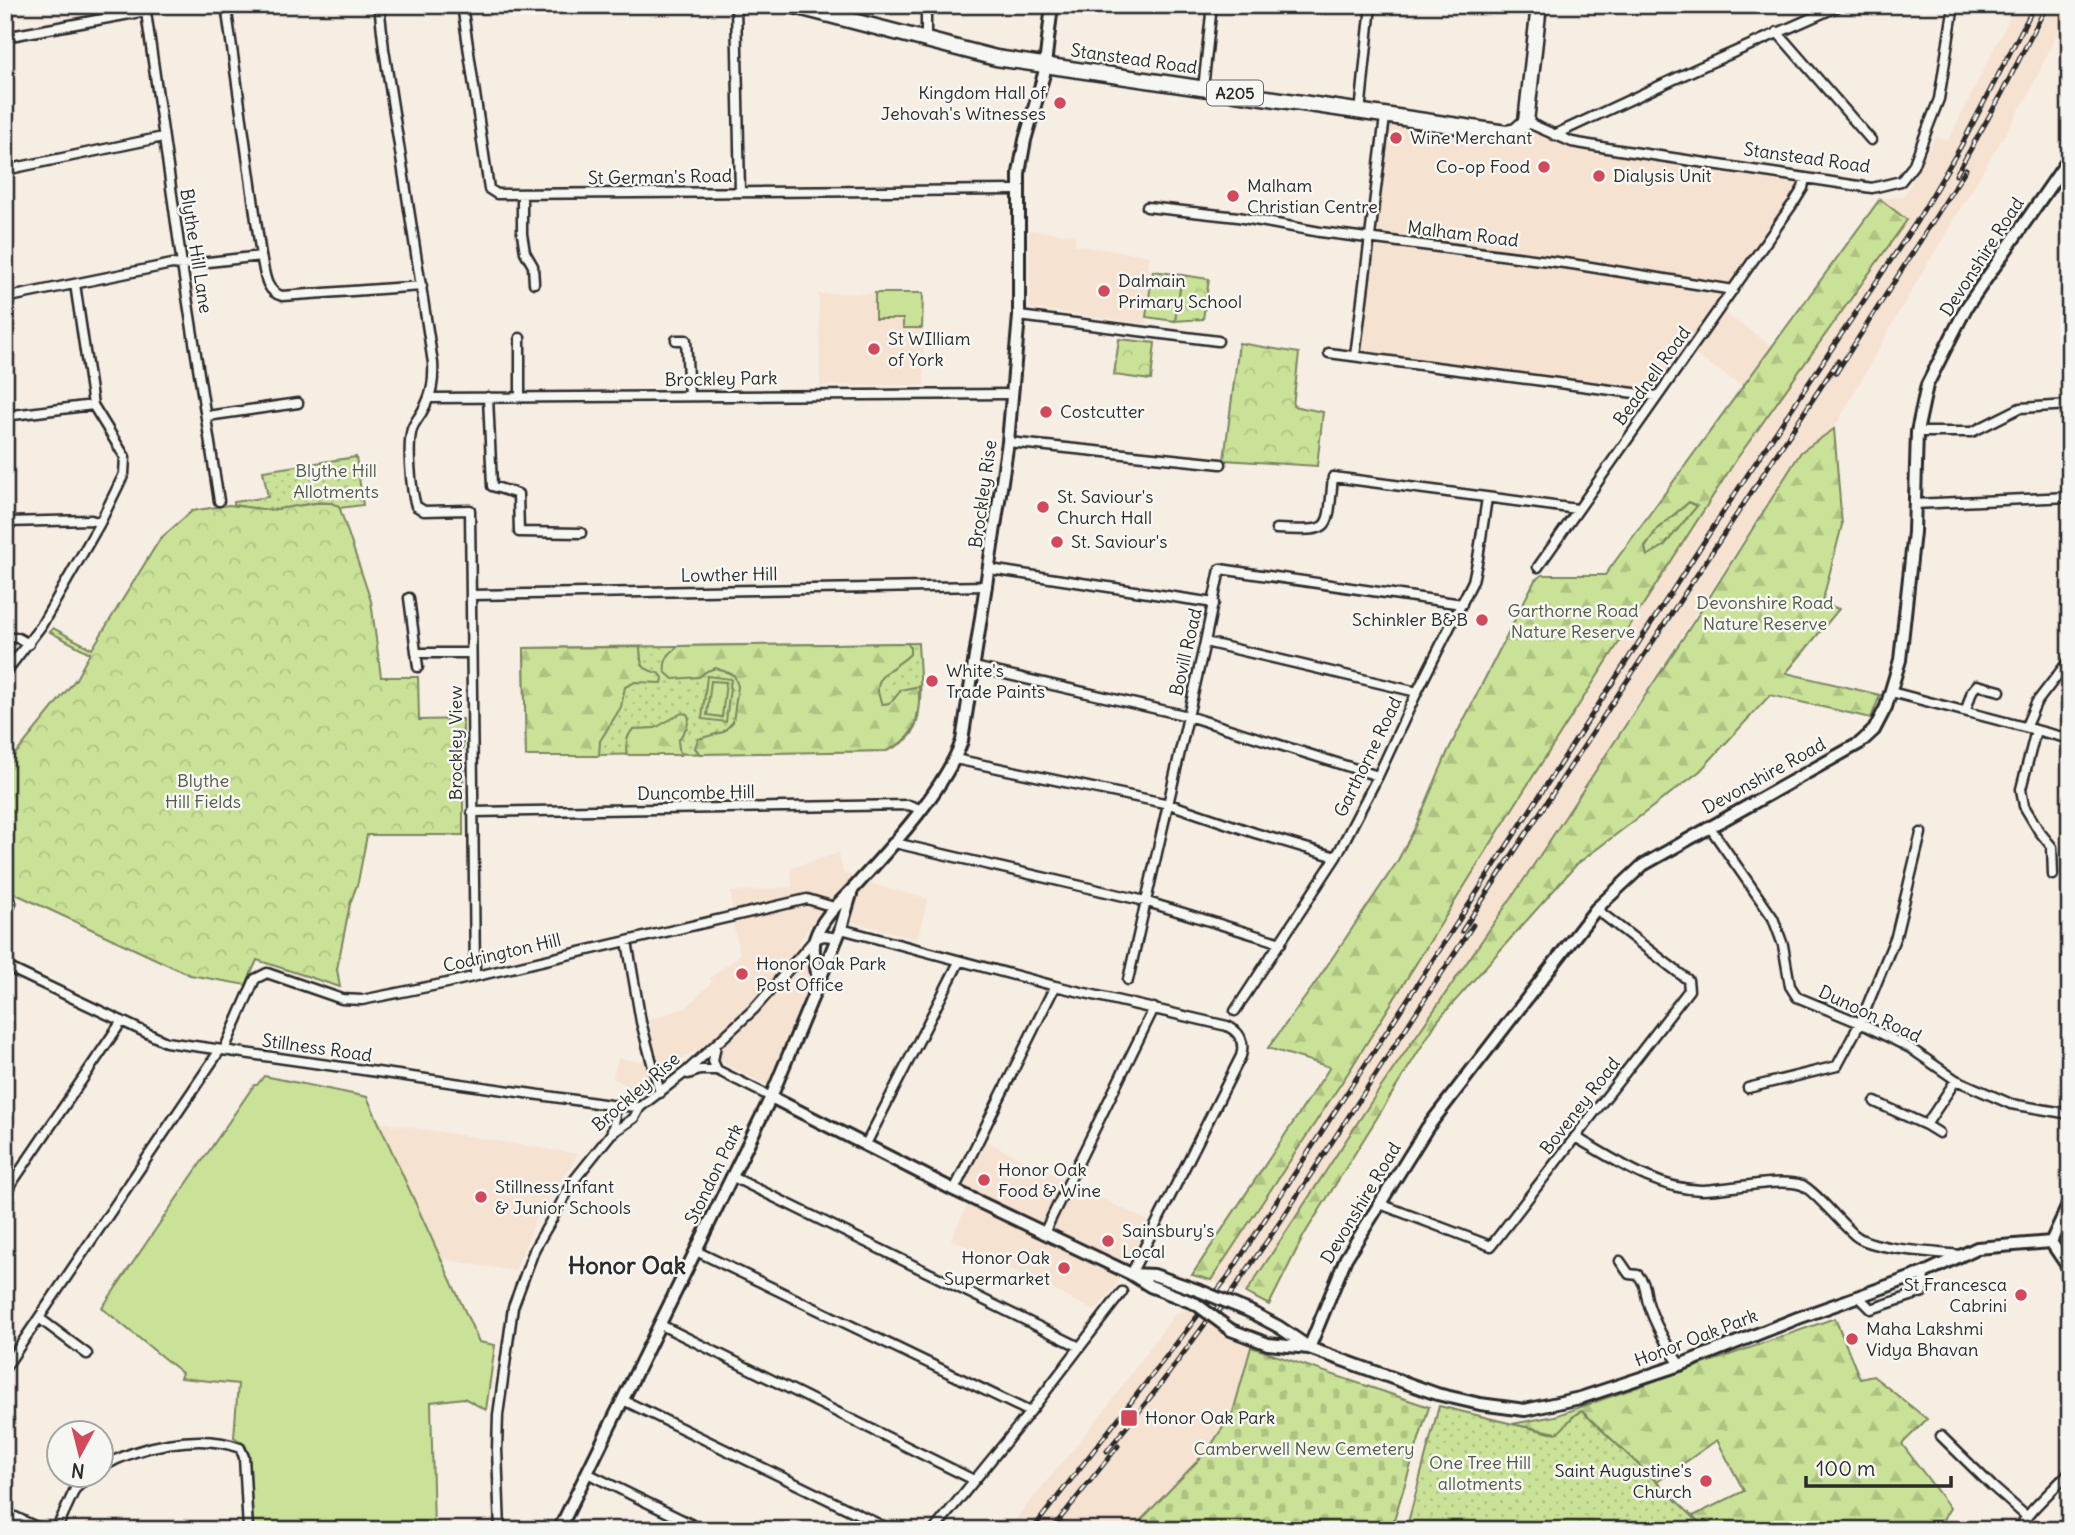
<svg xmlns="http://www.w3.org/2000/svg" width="2075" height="1535" font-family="Delius,sans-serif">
<defs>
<pattern id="grass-dots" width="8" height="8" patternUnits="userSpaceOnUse" patternTransform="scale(1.75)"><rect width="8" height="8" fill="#cae297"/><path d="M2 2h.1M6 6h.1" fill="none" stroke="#aec282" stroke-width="1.8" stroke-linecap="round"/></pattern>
<pattern id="forest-firs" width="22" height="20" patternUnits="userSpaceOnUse" patternTransform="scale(1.75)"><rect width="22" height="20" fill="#cae297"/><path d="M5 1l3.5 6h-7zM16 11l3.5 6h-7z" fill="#aec282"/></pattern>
<pattern id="cemetery-stones" width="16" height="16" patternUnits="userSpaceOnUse" patternTransform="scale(1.75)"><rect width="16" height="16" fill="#cae297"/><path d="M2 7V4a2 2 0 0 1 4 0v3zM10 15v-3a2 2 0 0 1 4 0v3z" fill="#aec282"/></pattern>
<pattern id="park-crowns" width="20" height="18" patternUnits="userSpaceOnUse" patternTransform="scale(1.75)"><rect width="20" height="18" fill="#cae297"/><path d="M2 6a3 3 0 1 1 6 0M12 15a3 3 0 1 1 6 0" fill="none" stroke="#aec282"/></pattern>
</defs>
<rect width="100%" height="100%" fill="#f6ede3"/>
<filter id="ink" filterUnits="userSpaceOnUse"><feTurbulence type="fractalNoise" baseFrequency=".0143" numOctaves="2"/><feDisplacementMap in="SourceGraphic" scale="14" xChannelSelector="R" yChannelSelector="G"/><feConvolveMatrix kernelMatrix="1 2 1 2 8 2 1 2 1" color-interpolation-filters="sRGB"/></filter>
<g filter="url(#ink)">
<path fill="#f6e2d1" d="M2016,5H2070L2030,92L1900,310L1834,429L1800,452L1527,875L1377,1093L1246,1293L1211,1280L1348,1073L1523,792L1736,460L1907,220L1880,199L1904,196L1935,137L1948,141Z
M1389,117L1554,135L1572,142L1805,178L1804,184L1733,290L1726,314L1772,346L1743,387L1696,355L1657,396L1355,356Z
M1029,230L1075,235V245L1149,256L1148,269L1182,275L1175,321L1147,317L1145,324L1030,308Z
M923,293L924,385L820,386L819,294Z
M839,853L843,873L882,887L928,899L917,939L819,913L799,942L810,980L767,1085L696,1050L637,1090L613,1078L618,1058L640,1062L655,1053L650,1019L686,1008L712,982L710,978L740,955L733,922L731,892L792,887L791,868Z
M378,1122L578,1154L535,1221L515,1271L442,1259Z
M987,1142L1150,1222L1115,1287L1095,1311L951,1239L973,1193L962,1187Z
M1195,1309L1251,1347L1233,1412L1208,1450L1140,1521L1136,1530H1007L1104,1411L1176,1312Z"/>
<path fill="url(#grass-dots)" stroke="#7a8661" stroke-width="2" d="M356,457L363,505L340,508C325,495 293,509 274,510C261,510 247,507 234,505V502L268,497L263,471Z
M1689,502L1698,506L1664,546L1647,557L1645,548L1657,529Z
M918,643C919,667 925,711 913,732C908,741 896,747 886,751L526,756L524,648Z
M1439,1406L1550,1433C1570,1427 1568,1416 1582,1411L1707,1530H1406Z"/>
<path fill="url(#forest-firs)" stroke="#7a8661" stroke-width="2" fill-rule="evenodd" d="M1880,199L1907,220L1736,460L1523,792L1348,1073L1211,1280L1192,1275L1330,1067L1268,1048L1312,988L1397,862L1416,826L1448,751L1535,580L1542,575H1605ZM1689,502L1697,506L1664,546L1647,556L1645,547L1657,529Z
M1834,429L1842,525L1822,603L1839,609L1786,673L1880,695L1871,718L1770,695L1700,771L1577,864L1438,1020L1304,1235L1269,1305L1246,1293L1377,1093L1527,875L1702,609L1801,452Z
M907,643L910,647V654C897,669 867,672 882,704C892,705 895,697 901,690L919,686C920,716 917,739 886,751L700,754L695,748L698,739L723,732L733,722L738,686L734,675L716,668L707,671L699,677L673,679L665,672C663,660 669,653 679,646Z
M640,647C641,668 641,668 660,674L663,678L662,683L635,682L625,687L621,707L600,741L599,756H526L524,648Z
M682,713L687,714L689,718L687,727L678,741L680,755H627C625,745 626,737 633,729L655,728Z
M1835,1318L1860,1379L1873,1376L1927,1419L1902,1444L1950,1508L1937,1530H1707L1693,1516L1744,1491L1717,1440L1657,1482L1582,1411C1572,1413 1567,1427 1557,1433L1512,1424L1555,1416Z"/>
<path fill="url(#cemetery-stones)" stroke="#7a8661" stroke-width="2" d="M1251,1347L1429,1407L1391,1529L1136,1530L1140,1521L1208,1450L1233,1412Z"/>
<path fill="url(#park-crowns)" stroke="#7a8661" stroke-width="2" d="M1182,275L1209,279L1203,319L1175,321Z
M1119,339L1155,343L1151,380L1114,375Z
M1239,343L1299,353L1293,406L1323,412L1317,466L1224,460Z
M316,503H331L339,506L371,601L381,677H418L419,720L463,719V835H367L358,882L350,904L337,969L340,987L257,960L246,985L190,975L5,889V767L76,679L90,653L50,632L53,628L92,649L160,539L192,511L229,505L271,510Z
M707,676L731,679L726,722L702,719Z"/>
<path fill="#cae297" stroke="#7a8661" stroke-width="2" d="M1153,271L1182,275L1175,321L1146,317Z
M875,293H923L922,328H903V319H875Z
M711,681L726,682L722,717L707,715Z
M264,1076L367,1097L479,1342L495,1345L486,1410L464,1398L431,1402L434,1530H253L249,1455L245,1445L234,1437L238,1384L180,1378L182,1373L102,1308L254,1085H257Z"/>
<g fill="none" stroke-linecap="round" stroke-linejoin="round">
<g stroke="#2b2b2b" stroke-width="13">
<path id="street" d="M145,5L182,265L219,501
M226,5L261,256C265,271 264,291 282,296L422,286
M379,5L384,49L433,363C434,381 432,394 423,410C420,416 414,423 412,429C407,446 411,490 416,506L424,511L470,510L475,976
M462,5L489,189L497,194L1018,190
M736,5L740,192
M1777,32L1871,140
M5,37L146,11
M926,39V5
M1203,89L1212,5
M1360,113L1371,5
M1526,122L1572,142L1613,149L1872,188L1901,181L1913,166L1939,99L1954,5
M1554,135L1696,69L1841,5
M5,170L163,137
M522,194V234L525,252L533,266L534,283
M1795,201L1803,188L1805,178
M1147,207L1238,217L1320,232L1572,264L1733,290
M5,298L172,264L182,265L261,256
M1019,316L1218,341
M676,340H686L689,396
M1329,353L1657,396
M1355,356L1385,117
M488,397L492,486L518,494L519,532L581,533
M520,397V338
M430,398L1012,394
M5,416L93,405
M207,416L298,403
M1917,432H1972L2020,408L2070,405
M1008,442L1221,464
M1914,504L2070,497
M5,522L91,520L100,523
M1276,529C1334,531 1327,533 1333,477L1577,509
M1538,567L1792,205
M990,569L1214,603
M471,595L987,586
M409,598L418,667
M5,638H18L29,644
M1205,642L1417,692
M416,653H471
M974,667L1188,716L1378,776
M5,673L41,626L100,523L124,474L125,457L93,405L75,284
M1891,692L2070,739
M1966,710L1972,691L1977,685L2000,691
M2026,726L2036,703L2070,659
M2036,730L2021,789L2024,806L2039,831L2052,847L2053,875
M955,759L1169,804L1255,833L1336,857
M472,812L909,805L920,809
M1709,826L1773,918L1783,945L1790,986L1797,997L1860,1023L1910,1048L1956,1080L2011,1104L2070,1114
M895,843L1141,900L1281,943
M5,919L11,903
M841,929L1055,986L1227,1026C1240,1032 1245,1042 1241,1056L1131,1274
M627,941L641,1022L660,1093
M5,966L166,1042L610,1105L640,1107
M1128,980L1205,642L1220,569L1462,604
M1235,1011L1336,857L1378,776L1417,692L1473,581L1478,558L1487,498
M716,1045L713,1061L717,1070
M224,1050L255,979L267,973L342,999L362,1000L447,983L807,899L834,907
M688,1074L700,1070H717L771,1097
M1748,1088L1837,1066L1860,1023L1896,936L1921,833
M1875,1102L1926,1125L1939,1133
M610,1105C617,1116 615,1122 611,1134
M1926,1125L1956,1080
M1575,1137C1614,1159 1655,1189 1701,1190C1728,1190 1779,1177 1802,1185C1814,1190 1843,1226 1856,1236C1874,1250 1935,1252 1960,1255
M865,1146L959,962
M733,1177L1080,1347
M954,1190L1055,986
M5,1193L122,1021
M1380,1204L1491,1246L1689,990L1688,980L1596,909
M1044,1233L1154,1008
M696,1251L1030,1412
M1620,1261L1629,1274L1638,1275C1648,1287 1644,1293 1649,1306C1656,1327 1668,1347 1680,1365
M1858,1296L1871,1309L1923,1292L1924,1273
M39,1318L87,1354
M659,1324L974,1480
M5,1368L220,1050
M623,1400L891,1530
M1941,1436L1992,1486L2026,1516
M102,1467C138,1446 199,1432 240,1448L244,1457L248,1530
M587,1473L703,1530
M5,1512L43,1530
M56,1530L75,1489L89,1476
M500,1530L497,1450L498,1415L513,1307L535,1248L575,1179L611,1134L634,1118L640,1107L687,1071L754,1009L815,939L824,936L832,937L835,943
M934,1530L1030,1412L1122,1292
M2018,1530C2031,1507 2053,1491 2070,1471"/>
</g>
<g stroke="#2b2b2b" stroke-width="16">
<path id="secondary" d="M818,981C817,968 811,951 815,939C823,914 845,899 861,880C895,843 945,788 962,741L1008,442L1019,316V173L1025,140L1044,74L1052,5
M771,1097L954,1190L1131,1274L1150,1286L1196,1304
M2051,1242L2070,1201
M2051,1242L2070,1270
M1131,1274L1154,1275L1200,1291
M1249,1311L1279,1327L1307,1346
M1231,1330L1268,1344L1309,1348L1437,1394L1480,1404L1525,1410L1580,1398L1680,1365L1798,1318L1924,1273L1977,1248L2051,1242
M1309,1348L1346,1258L1427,1128L1596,909L1643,865L1860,743L1874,730L1886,707L1900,660L1914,532L1917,432L1927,385L1966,308L2070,157
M559,1530L771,1097L840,931L851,894"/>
</g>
<g stroke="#2b2b2b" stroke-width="19">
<path id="highway" d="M378,5H380
M791,5L996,58L1506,133L1516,131L1526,122L1539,5"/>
</g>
<use href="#street" stroke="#f6f6f2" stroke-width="8"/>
<use href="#secondary" stroke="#f6f6f2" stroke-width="10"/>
<use href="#highway" stroke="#f6f6f2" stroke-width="14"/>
<g stroke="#2b2b2b" stroke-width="5">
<path id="rail" d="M1956,175L2000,97L2047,5
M1836,373L1966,169
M1462,931L1838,361
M1219,1311L1278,1225L1473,925
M1107,1451L1157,1389L1222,1301
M1032,1530L1227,1278L1742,483L1917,221L1961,146L2035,5
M1051,1530L1118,1446"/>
</g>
<use href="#rail" stroke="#f6f6f2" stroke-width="2.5" stroke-dasharray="8" stroke-linecap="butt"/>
<g stroke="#2b2b2b" stroke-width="16" stroke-linecap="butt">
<path id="secondary-bridge" d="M1200,1291L1249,1311
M1196,1304L1231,1330"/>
</g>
<use href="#secondary-bridge" stroke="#f6f6f2" stroke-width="10"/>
</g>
</g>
<g fill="#d1495b" stroke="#f6f6f2" stroke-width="2.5">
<circle cx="1060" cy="103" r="7"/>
<circle cx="1396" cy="138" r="7"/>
<circle cx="1544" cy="167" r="7"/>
<circle cx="1599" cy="176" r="7"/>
<circle cx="1233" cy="196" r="7"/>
<circle cx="1104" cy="291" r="7"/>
<circle cx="874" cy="349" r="7"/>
<circle cx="1046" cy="412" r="7"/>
<circle cx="1043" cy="507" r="7"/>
<circle cx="1057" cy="542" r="7"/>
<circle cx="1482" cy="620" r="7"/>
<circle cx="932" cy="681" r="7"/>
<circle cx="742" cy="974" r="7"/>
<circle cx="984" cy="1180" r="7"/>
<circle cx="481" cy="1197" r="7"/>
<circle cx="1108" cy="1241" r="7"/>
<circle cx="1064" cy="1268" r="7"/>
<circle cx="2021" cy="1295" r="7"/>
<circle cx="1852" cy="1339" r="7"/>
<rect x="1120" y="1409" width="18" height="18" rx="3.5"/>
<circle cx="1706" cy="1481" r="7"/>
</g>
<g text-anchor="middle" stroke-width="5" stroke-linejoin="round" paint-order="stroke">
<rect fill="#f6f6f2" stroke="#686867" stroke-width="2" x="1207" y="80.5" width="56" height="25" rx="5"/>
<g font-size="16" font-weight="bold" fill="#2b2b2b">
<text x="1235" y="99">A205</text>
</g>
<g font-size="18" fill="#2b2b2b" stroke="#f6f6f2">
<text transform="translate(1134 59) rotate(8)" y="6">Stanstead Road</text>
<text transform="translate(1807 158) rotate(8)" y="6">Stanstead Road</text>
<text transform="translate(660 177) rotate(-1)" y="6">St German's Road</text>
<text transform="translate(1463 234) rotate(7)" y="6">Malham Road</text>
<text transform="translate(196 251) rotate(81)" y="6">Blythe Hill Lane</text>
<text transform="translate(1982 257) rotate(-57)" y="6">Devonshire Road</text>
<text transform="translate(1652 376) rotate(-54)" y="6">Beadnell Road</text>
<text transform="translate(721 379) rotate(-1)" y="6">Brockley Park</text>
<text transform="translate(983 494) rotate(-82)" y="6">Brockley Rise</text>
<text transform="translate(729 575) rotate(-1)" y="6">Lowther Hill</text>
<text transform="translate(1186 652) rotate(-77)" y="6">Bovill Road</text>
<text transform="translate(456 743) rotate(-90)" y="6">Brockley View</text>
<text transform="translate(1368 757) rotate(-64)" y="6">Garthorne Road</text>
<text transform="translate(1764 776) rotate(-29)" y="6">Devonshire Road</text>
<text transform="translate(696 793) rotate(-1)" y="6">Duncombe Hill</text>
<text transform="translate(502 953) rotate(-13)" y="6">Codrington Hill</text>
<text transform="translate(1870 1014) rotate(25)" y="6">Dunoon Road</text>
<text transform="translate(317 1048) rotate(8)" y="6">Stillness Road</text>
<text transform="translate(636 1092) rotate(-41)" y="6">Brockley Rise</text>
<text transform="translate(1580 1106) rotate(-52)" y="6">Boveney Road</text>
<text transform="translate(714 1174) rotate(-64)" y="6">Stondon Park</text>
<text transform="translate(1361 1203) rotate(-59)" y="6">Devonshire Road</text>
<text transform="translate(1696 1338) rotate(-21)" y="6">Honor Oak Park</text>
</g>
<g font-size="18" fill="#2b2b2b" stroke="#f6f6f2" text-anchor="start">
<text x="1046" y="99" text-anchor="end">Kingdom Hall of<tspan x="1046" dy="21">Jehovah's Witnesses</tspan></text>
<text x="1410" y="144">Wine Merchant</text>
<text x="1530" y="173" text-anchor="end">Co-op Food</text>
<text x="1613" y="182">Dialysis Unit</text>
<text x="1247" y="192">Malham<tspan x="1247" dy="21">Christian Centre</tspan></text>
<text x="1118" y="287">Dalmain<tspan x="1118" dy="21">Primary School</tspan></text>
<text x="888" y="345">St WIlliam<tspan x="888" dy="21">of York</tspan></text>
<text x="1060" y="418">Costcutter</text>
<text x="1057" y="503">St. Saviour's<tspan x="1057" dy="21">Church Hall</tspan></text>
<text x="1071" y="548">St. Saviour's</text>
<text x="1468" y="626" text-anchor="end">Schinkler B&amp;B</text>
<text x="946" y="677">White's<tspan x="946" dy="21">Trade Paints</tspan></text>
<text x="756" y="970">Honor Oak Park<tspan x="756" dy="21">Post Office</tspan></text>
<text x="998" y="1176">Honor Oak<tspan x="998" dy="21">Food &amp; Wine</tspan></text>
<text x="495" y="1193">Stillness Infant<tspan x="495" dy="21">&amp; Junior Schools</tspan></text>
<text x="1122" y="1237">Sainsbury's<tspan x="1122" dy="21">Local</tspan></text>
<text x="1050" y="1264" text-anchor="end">Honor Oak<tspan x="1050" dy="21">Supermarket</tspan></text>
<text x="2007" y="1291" text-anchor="end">St Francesca<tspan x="2007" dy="21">Cabrini</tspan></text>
<text x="1866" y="1335">Maha Lakshmi<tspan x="1866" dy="21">Vidya Bhavan</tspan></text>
<text x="1145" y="1424">Honor Oak Park</text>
<text x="1692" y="1477" text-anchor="end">Saint Augustine's<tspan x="1692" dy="21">Church</tspan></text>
</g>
<g font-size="18" fill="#535946" stroke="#f6f6f2">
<text x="336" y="477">Blythe Hill<tspan x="336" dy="21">Allotments</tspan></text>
<text x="1765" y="609">Devonshire Road<tspan x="1765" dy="21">Nature Reserve</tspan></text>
<text x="1573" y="617">Garthorne Road<tspan x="1573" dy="21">Nature Reserve</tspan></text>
<text x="203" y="787">Blythe<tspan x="203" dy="21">Hill Fields</tspan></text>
<text x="1304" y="1455">Camberwell New Cemetery</text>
<text x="1480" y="1469">One Tree Hill<tspan x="1480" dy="21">allotments</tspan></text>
</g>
<g font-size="24" font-weight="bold" fill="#2b2b2b" stroke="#f6f6f2">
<text x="627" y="1274">Honor Oak</text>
</g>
</g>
<rect width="2075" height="1535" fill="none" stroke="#f6f6f2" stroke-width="28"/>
<rect x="14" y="14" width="2047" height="1507" fill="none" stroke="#2b2b2b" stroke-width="2.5" filter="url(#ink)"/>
<g transform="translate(80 1454) rotate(187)"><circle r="33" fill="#f6f6f2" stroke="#a5a5a2" stroke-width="2"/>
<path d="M0-5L12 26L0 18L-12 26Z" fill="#d1495b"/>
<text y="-10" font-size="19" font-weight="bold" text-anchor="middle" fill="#2b2b2b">N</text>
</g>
<path d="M1806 1476v10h145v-10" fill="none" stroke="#2b2b2b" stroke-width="3.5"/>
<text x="1816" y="1476" font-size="21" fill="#2b2b2b" stroke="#f6f6f2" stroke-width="5" paint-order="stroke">100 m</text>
</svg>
